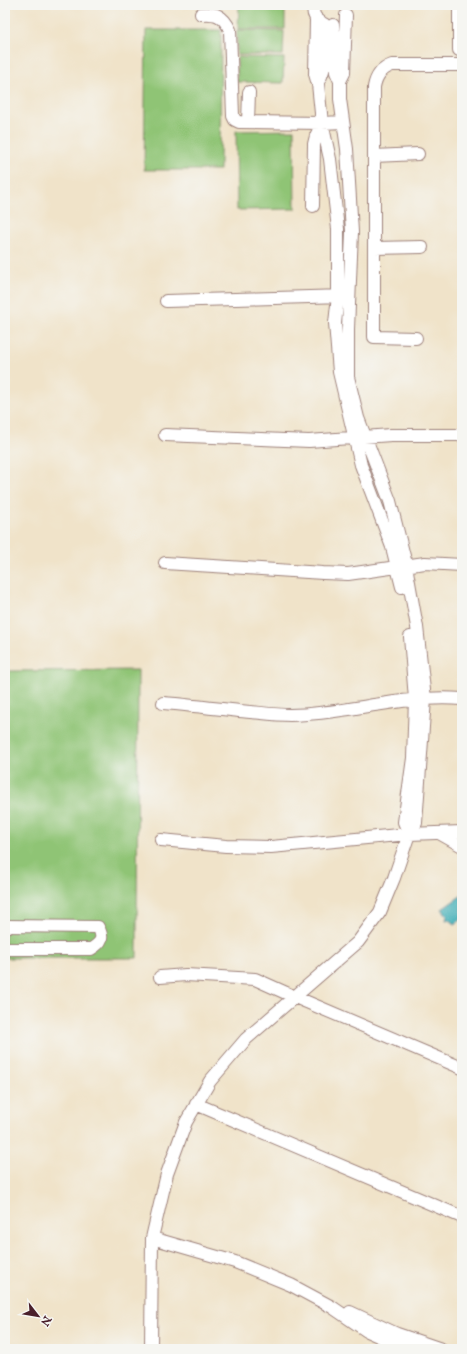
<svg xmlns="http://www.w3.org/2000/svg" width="467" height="1354" font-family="'IM FELL English',serif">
<rect width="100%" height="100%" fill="#f6f6f2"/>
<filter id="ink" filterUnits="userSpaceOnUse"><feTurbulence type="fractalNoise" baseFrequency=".025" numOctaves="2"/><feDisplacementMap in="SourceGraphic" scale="8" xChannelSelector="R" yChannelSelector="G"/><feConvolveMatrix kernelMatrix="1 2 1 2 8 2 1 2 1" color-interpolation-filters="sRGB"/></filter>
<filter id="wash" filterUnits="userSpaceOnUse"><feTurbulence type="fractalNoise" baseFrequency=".012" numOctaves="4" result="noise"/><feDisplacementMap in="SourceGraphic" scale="16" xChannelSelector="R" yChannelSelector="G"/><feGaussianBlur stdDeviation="0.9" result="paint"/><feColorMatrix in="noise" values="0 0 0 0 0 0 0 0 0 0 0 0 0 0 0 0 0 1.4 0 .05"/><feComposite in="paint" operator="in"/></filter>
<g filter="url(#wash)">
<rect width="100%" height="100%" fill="#f0e3c9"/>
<path fill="#8fc475" stroke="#6c7250" d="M239,5H285V29H238Z
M146,30H221L220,170H144Z
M237,30L284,31L283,55H237Z
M237,57L284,58L283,83L237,82Z
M294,130L295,209L237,210L236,131Z
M138,670L137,958H5V671Z"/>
<path fill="#3cadb6" stroke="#436670" d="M462,895V919L455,924L450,920H446L447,915L442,909Z"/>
</g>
<g filter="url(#ink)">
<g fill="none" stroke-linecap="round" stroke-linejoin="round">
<g stroke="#9d817a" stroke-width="14">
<path id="minor" d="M314,5C312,13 314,18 321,22
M201,14C216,13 223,15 230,30L233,116L235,120L239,122L322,123L343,122
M316,19L315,74L318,84L322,123L330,159L338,229V296L335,323L339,372L361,465L392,547L402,587
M459,50V5
M340,81L344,73L346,15
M318,82C329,65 325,43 324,24
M248,122L249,92
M374,156L418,154
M313,206L314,144L316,136L322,123
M374,248L422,247
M166,301L344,296
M416,338L374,337V87C376,76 381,69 392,65H459
M165,435L309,441L391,435H462
M165,563L323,573L348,574L425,563L462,565
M163,703C188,705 213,708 239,711C256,712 273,715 290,715C348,714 404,694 462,699
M439,833L462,846
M409,834L404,822L413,758L415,699L410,637
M161,840L226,846L271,847L409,834L462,832
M5,926L98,927C104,938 102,942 91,949H5
M160,977L186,975L255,979L295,997L462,1068
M196,1104L462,1217
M152,1238L235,1262L291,1285L332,1307L367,1331L408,1349
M350,1312L397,1334L441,1349
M151,1349L152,1238L167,1174L186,1122L210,1081L246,1039L358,942L380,912L394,878L409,834L416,823L425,699L417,627L405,560L390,501L358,418L348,377V329L352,232L347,149L340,99V81L336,72L333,25"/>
</g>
<use href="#minor" stroke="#fff" stroke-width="12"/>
</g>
</g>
<rect width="467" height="1354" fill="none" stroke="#f6f6f2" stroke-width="20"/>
<g transform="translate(38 1316) rotate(121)" stroke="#f6f6f2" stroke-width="3" paint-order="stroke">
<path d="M0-3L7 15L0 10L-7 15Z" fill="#4a1f2b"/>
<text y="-6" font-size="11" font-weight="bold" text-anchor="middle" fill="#4a1f2b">N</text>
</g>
</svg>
